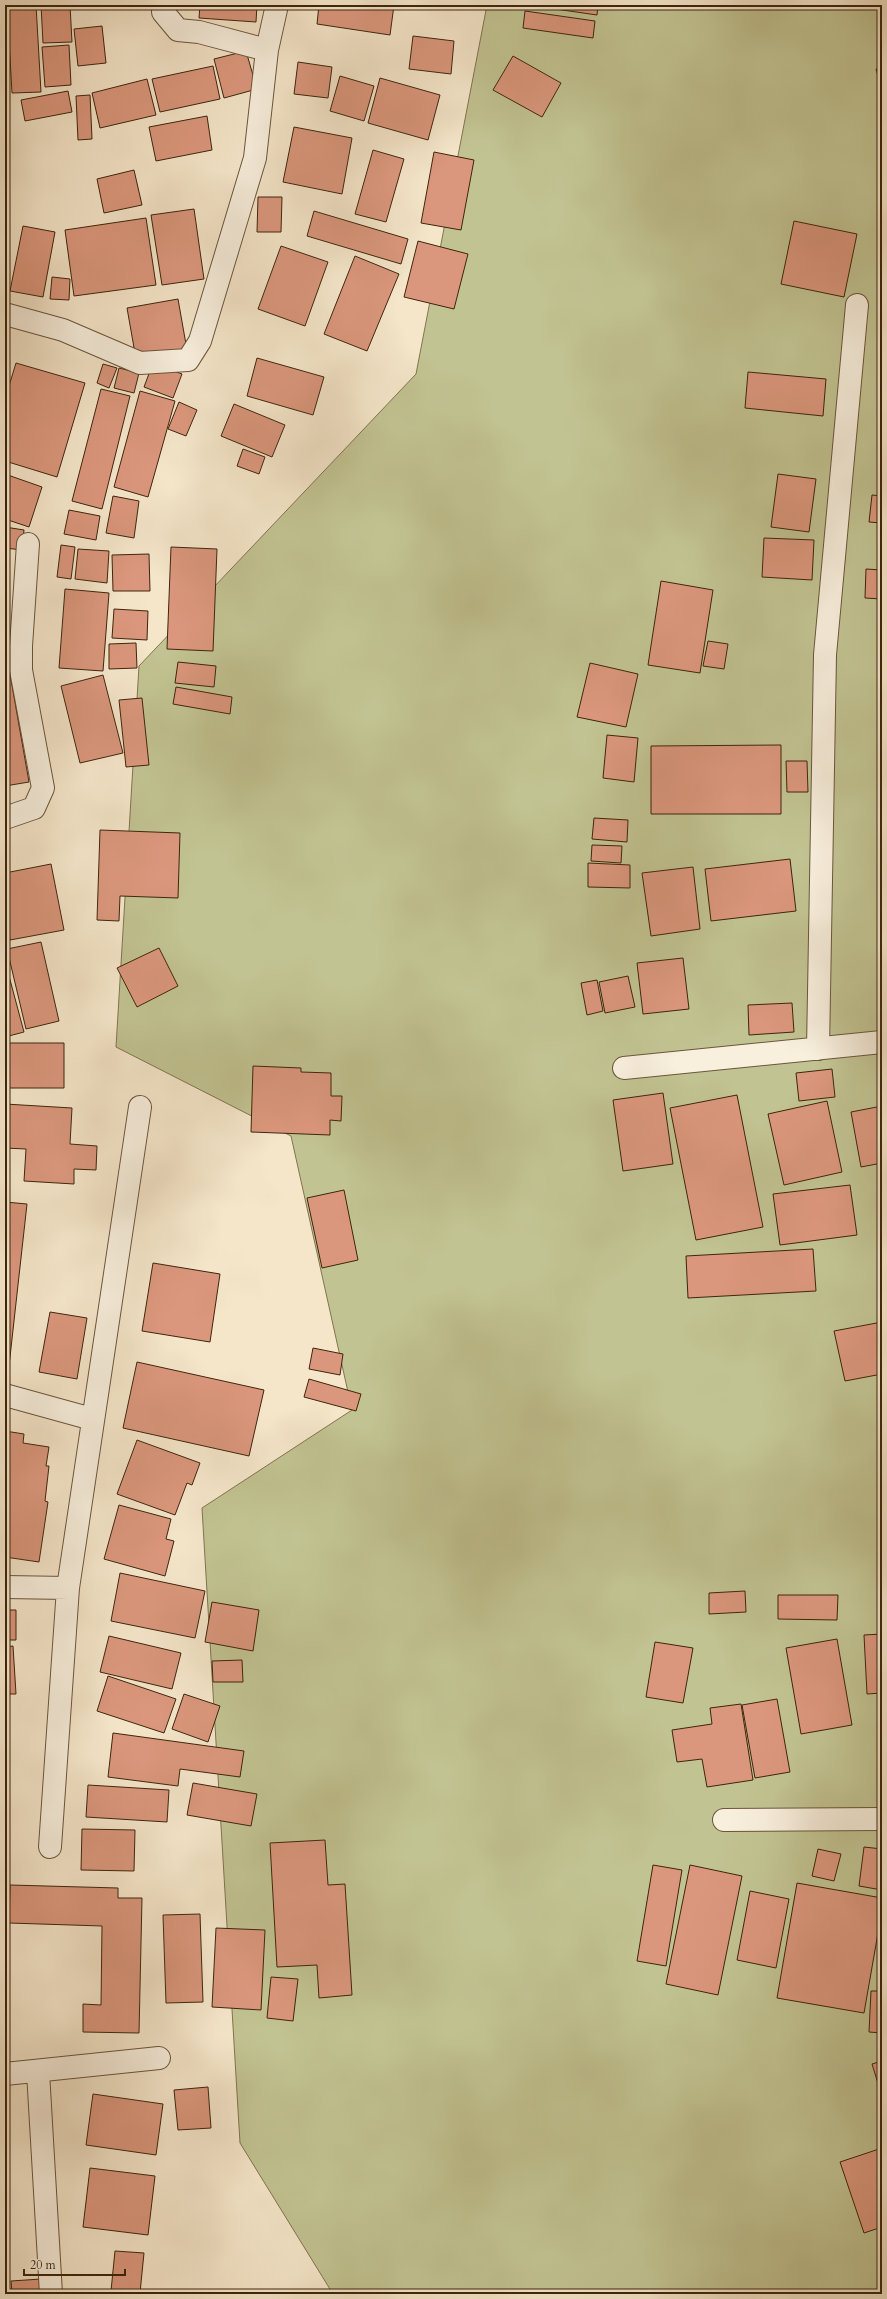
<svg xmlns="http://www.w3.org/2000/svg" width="887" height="2299" font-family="Cardo,serif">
<rect width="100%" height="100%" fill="#f5e6ca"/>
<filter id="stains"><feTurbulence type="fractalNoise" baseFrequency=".005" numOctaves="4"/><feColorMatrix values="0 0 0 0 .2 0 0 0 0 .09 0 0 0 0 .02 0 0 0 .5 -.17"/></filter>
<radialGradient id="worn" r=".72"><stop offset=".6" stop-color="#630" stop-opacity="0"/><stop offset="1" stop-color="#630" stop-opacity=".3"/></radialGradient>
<path fill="#c2c392" stroke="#80744f" d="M487,5H882V2294H333L240,2143L202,1508L352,1410L291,1136L116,1047L139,666L416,374Z"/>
<path fill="#db977d" stroke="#3d250c" d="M7,5H36L41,92L12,93Z
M41,5H70L72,42L43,43Z
M200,5H257L256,22L199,18Z
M319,5H394L390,35L317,24Z
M528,5H598L597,15Z
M525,11L595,21L593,38L523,28Z
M102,26L106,63L78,66L74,29Z
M413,36L454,41L451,74L409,69Z
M69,45L71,85L45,87L42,47Z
M246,51L257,89L224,98L214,59Z
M513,56L561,83L542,117L493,90Z
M298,62L332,67L328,98L294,94Z
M213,66L220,99L160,112L152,79Z
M882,68V90L876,69Z
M340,76L374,86L364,121L330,111Z
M5,77L8,108H5Z
M380,78L440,95L428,140L368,123Z
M147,79L156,115L100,128L92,93Z
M68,91L72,112L25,121L21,100Z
M90,95L92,139L78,140L76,96Z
M207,116L212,150L156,161L149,127Z
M294,127L352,138L342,194L283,182Z
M373,150L404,159L386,222L355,214Z
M434,152L474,160L461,230L421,223Z
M134,170L142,205L104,213L97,179Z
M258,197H282L281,232H257Z
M194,209L204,279L162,285L151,215Z
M314,211L408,239L401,264L307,236Z
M146,218L156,285L74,296L65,230Z
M794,221L857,234L844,297L781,284Z
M23,226L55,232L43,297L10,291Z
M418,241L468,254L454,309L404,297Z
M281,246L328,262L305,326L258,309Z
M355,256L399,274L367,351L324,334Z
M52,277L70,279L69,300L50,299Z
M178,299L187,350L136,359L127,308Z
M257,358L324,377L313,415L247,396Z
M16,363L85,383L57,477L5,461V399Z
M153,363L182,374L173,398L144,387Z
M103,364L117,368L109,388L97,383Z
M119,368L139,373L134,393L114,388Z
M748,372L826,379L823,416L745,408Z
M101,389L130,396L102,509L72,501Z
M140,391L175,401L148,497L114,487Z
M179,402L197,410L186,436L168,429Z
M234,404L285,425L272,457L221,436Z
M243,449L265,457L259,474L237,466Z
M5,474L42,487L29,527L5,519Z
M778,474L816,479L809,532L771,527Z
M872,495L882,496V523L869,522Z
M113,496L139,501L134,538L106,533Z
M69,510L100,516L96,540L64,534Z
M5,527L24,530L22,550L5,548Z
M764,538L814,540L812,580L762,577Z
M61,545L75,547L71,579L57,577Z
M171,547L217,549L213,651L167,649Z
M78,549L109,551L107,583L75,579Z
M149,554L150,591H113L112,555Z
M6,563L8,602H5V563Z
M866,569L882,570V599L865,598Z
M661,581L713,590L700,673L648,665Z
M65,589L109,593L103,671L59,668Z
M114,609L148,611L147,640L112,638Z
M708,641L728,644L724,669L703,666Z
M136,643L137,668L109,669V644Z
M5,657H7L29,782L5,786Z
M178,662L216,666L214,687L175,683Z
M590,663L638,674L626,727L577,717Z
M103,675L123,753L80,763L61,686Z
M176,687L232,697L230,714L173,704Z
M142,698L149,765L126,767L119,700Z
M607,735L638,738L634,782L603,778Z
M781,745V814H651V746Z
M786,761H807L808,792H787Z
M594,818L628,820L627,842L592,839Z
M100,830L180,833L178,898L120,896L119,921L97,920Z
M592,845L622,846L621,863L591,861Z
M790,859L796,911L711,921L705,869Z
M588,863L630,865V888L588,887Z
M51,864L64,930L10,940L5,913V873Z
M693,867L700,929L651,936L642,873Z
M41,942L59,1021L26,1029L7,949Z
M159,948L178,986L137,1007L117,968Z
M683,958L689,1009L643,1014L637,963Z
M5,961L24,1032L5,1037Z
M628,976L635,1007L605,1013L599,982Z
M597,980L603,1011L587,1015L581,983Z
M792,1003L794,1032L749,1035L748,1005Z
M5,1043H64V1088H5Z
M253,1066L301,1068V1072L331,1073V1096H342L341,1121L330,1120V1135L251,1132Z
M832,1069L835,1097L799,1101L796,1073Z
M663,1093L673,1164L623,1171L613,1100Z
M737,1095L763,1227L696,1240L670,1108Z
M827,1101L842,1172L784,1185L768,1114Z
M5,1104L72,1108L70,1144L97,1146L96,1170L74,1169V1184L24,1181L26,1149L5,1148Z
M882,1106V1163L861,1167L851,1112Z
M850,1185L857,1235L780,1245L773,1194Z
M344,1190L358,1260L322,1268L307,1198Z
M5,1202L27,1204L9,1366L5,1365Z
M813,1249L816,1291L688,1298L686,1256Z
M153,1263L220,1274L210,1342L142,1331Z
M50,1312L87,1318L77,1379L39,1372Z
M882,1322V1374L845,1381L834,1331Z
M313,1348L343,1354L340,1375L309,1369Z
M137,1362L264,1390L249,1456L123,1428Z
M309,1379L361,1394L356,1411L304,1397Z
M5,1431L24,1434L23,1443L49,1447L46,1466H49L45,1501L48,1502L39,1562L5,1557Z
M137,1440L200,1463L192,1485L187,1483L175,1515L117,1494Z
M119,1505L171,1519L166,1539L174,1541L165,1576L104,1559Z
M120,1573L205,1591L195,1638L111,1621Z
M745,1591L746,1612L709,1614V1593Z
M778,1595H838L837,1620L778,1619Z
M212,1602L259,1610L253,1651L205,1642Z
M5,1610H16V1640H5Z
M882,1634V1693L867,1694L864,1635Z
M109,1636L181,1653L172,1689L100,1672Z
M837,1639L852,1725L801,1734L786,1648Z
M655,1642L693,1648L683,1703L646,1697Z
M13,1646L16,1694H5V1647Z
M242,1660L243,1682H213L212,1661Z
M108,1676L176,1699L164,1733L97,1711Z
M184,1694L220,1706L208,1742L172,1729Z
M777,1699L790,1772L755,1778L742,1705Z
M882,1702V1728L879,1703Z
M741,1704L753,1780L707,1787L702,1759L677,1762L672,1730L712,1724L710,1708Z
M113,1733L244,1751L240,1777L180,1769L178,1786L108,1777Z
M193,1783L257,1794L251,1826L187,1815Z
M88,1785L169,1790L167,1822L86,1817Z
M82,1829L135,1830L134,1871L81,1870Z
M325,1840L328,1885L345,1884L352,1995L319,1998L317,1965L277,1967L270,1843Z
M864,1847L882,1849V1890L859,1886Z
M818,1849L841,1854L834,1881L812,1876Z
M653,1865L682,1870L666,1966L637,1961Z
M690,1865L742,1876L718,1995L666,1984Z
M797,1883L882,1898V1910L864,2013L777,1998Z
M10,1885L118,1888V1898H142L139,2033L83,2032V2004L101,2005L102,1926L9,1923Z
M750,1891L789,1899L776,1968L737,1960Z
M200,1914L203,2002L166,2003L163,1915Z
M216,1928L265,1930L261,2010L212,2007Z
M271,1977L298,1979L293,2021L267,2018Z
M871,1991H882V2033L869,2032Z
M882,2061V2089L880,2090L872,2064Z
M208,2087L211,2128L178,2130L174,2090Z
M93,2094L163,2104L156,2155L86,2145Z
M882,2148V2227L864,2233L840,2162Z
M90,2168L155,2176L148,2235L83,2227Z
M115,2251L144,2253L140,2293L111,2291Z
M41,2279L42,2294H12L11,2281Z"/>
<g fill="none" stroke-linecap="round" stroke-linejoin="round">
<g stroke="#6b553c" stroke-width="24">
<path id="minor" d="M164,5L163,12L178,30L199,32L267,50
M5,314L63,330L140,363L188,360L200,341L255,158L267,50L277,5
M5,818L34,808L43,788L21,670V646L28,544
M818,1049L825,655L857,305
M624,1068L882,1042
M5,1395L92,1419
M5,1587L68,1588
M724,1820L882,1819
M50,1847L68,1588L140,1107
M38,2072L51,2294
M5,2074L159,2058"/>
</g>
<use href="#minor" stroke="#f8efdd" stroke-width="22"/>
</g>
<rect width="887" height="2299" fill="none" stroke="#f5e6ca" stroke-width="20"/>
<rect x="6" y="6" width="875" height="2287" fill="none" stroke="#3d250c" stroke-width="2"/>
<rect x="10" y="10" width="867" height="2279" fill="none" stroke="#3d250c"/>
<path d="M24 2269v6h101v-6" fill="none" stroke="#3d250c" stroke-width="2"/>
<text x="30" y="2269" font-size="12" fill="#3d250c" stroke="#f8efdd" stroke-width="3" paint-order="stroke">20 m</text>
<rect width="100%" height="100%" filter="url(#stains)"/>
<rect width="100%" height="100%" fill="url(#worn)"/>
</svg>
